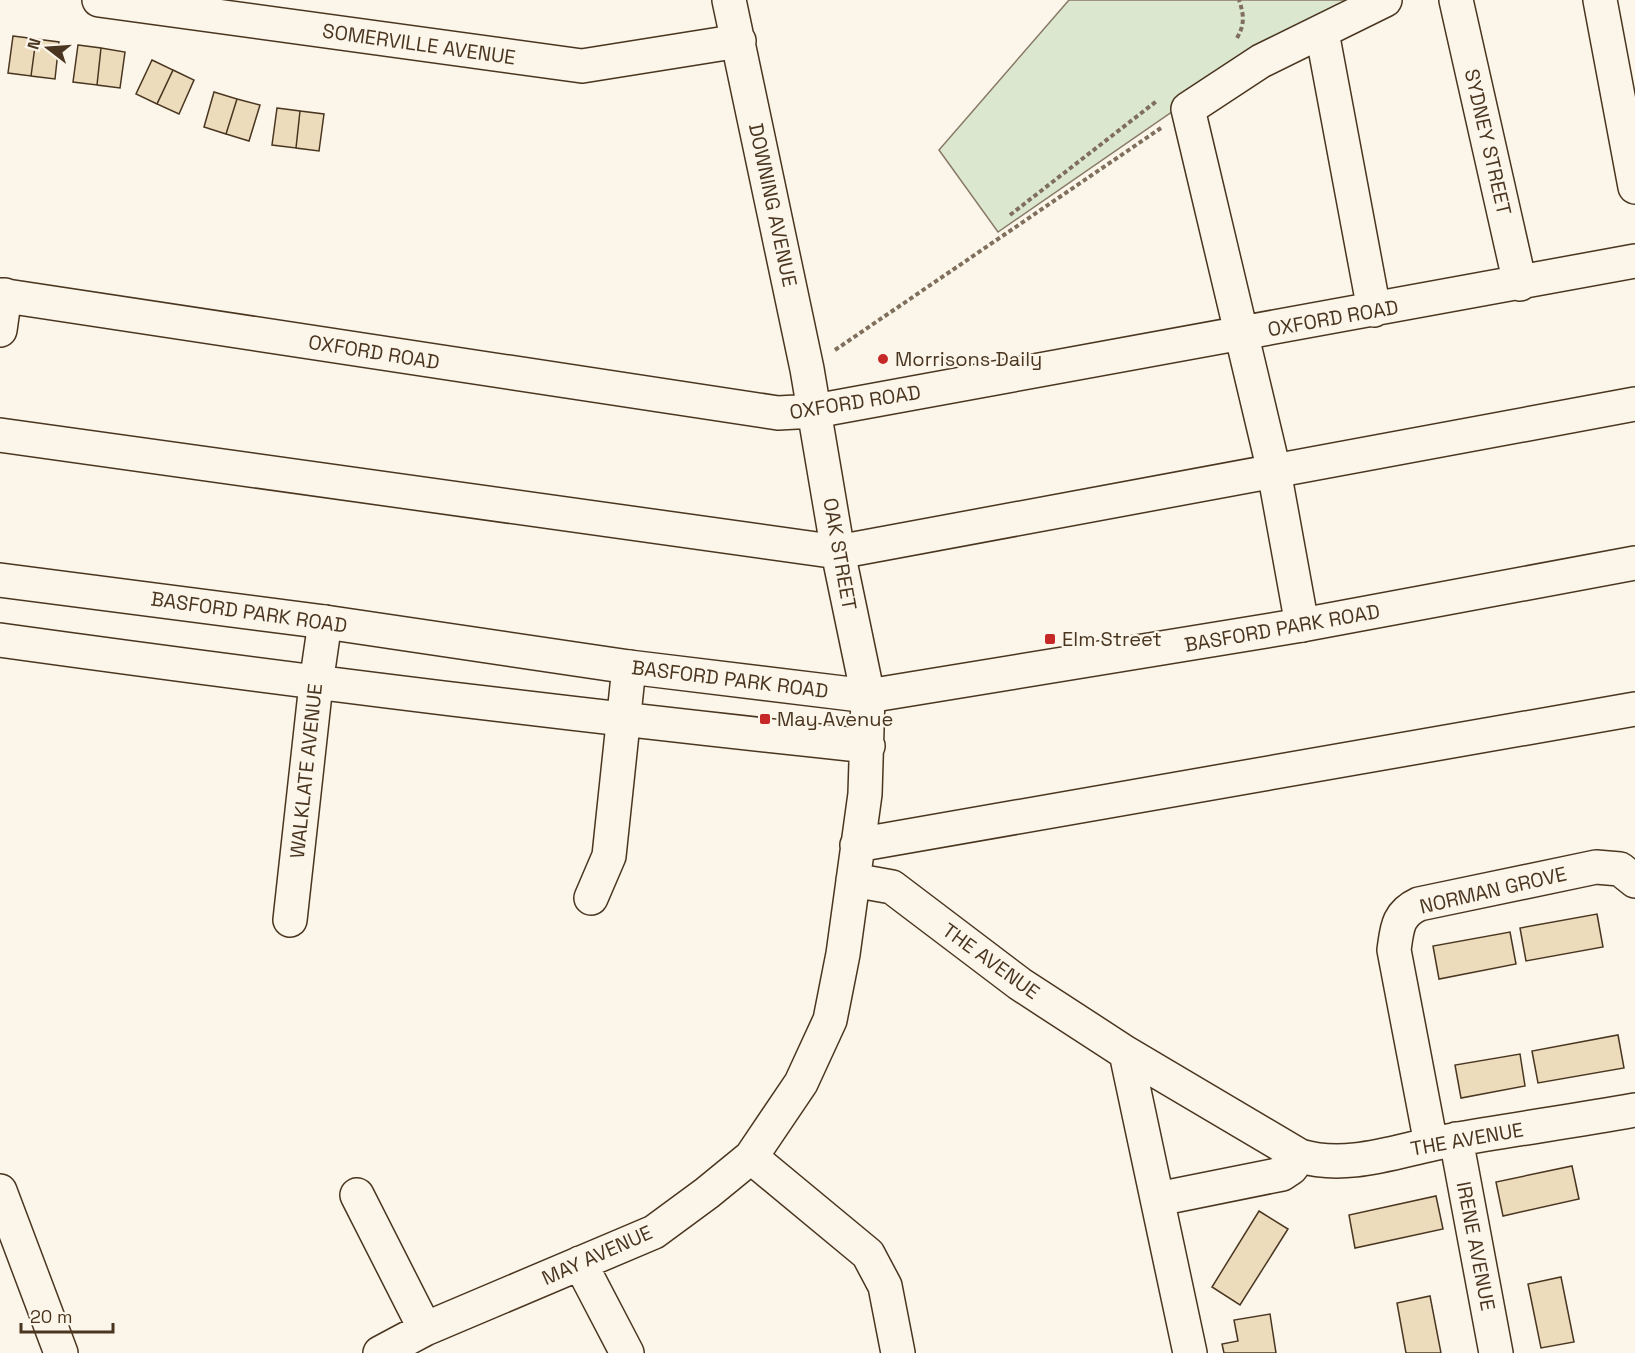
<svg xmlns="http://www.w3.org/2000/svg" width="1635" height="1353" font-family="'Space Grotesk',sans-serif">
<rect width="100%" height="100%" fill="#fbf6e9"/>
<path fill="#dce7d0" stroke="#887966" stroke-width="1.5" d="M1069,0H1363L1266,47L998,232L939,150Z"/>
<path fill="#ecdcbc" stroke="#4a3520" stroke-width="1.5" d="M13,36L36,39L31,76L8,73Z
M36,39L59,42L55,79L31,76Z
M78,45L101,48L97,85L73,82Z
M101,48L125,52L120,88L97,85Z
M152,60L173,70L157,104L136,94Z
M173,70L194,80L179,114L157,104Z
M214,92L237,99L226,134L204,127Z
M237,99L260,105L249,141L226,134Z
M277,108L300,111L296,148L272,145Z
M300,111L324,114L319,151L296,148Z
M1597,914L1603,947L1526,961L1520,928Z
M1510,932L1516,964L1439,979L1433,946Z
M1618,1035L1624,1068L1538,1083L1532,1051Z
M1520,1054L1525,1086L1461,1098L1455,1065Z
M1572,1166L1579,1199L1503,1216L1496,1182Z
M1436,1196L1443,1229L1355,1248L1349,1215Z
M1259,1211L1288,1229L1240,1305L1212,1287Z
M1561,1277L1574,1342L1541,1348L1528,1284Z
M1430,1296L1441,1353H1406L1397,1303Z
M1270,1314L1276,1353H1224L1222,1344L1238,1341L1234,1320Z"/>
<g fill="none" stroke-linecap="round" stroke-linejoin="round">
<g stroke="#4a3520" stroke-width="36">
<path id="minor" d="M99,0L582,66L739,41
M1456,0L1520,284
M1600,0L1635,187
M1322,32L1374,310
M0,295L778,413L815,411L1635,261
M0,330L5,295
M0,435L838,552L1635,404
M1302,625L1274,471L1188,109L1261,61L1385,0
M0,640C289,680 578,716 868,746
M857,845L1635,709
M853,880L892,887L1020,984L1126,1053L1300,1156C1351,1171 1403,1148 1453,1140C1514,1129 1575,1121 1635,1110
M591,898L609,856L629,667
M290,920L316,684L325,622
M1126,1053L1190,1353
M1456,1139L1496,1353
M1431,1144L1394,950C1397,929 1397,914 1419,904L1596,867L1620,869L1635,881
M751,1157L868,1254L885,1286L898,1353
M0,1191L61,1353
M357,1195L425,1329
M1158,1199L1282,1174L1291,1168L1300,1156
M580,1263L627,1353
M380,1353L425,1329L654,1232L707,1193L751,1157L801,1083L830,1020L843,954L865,794L868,696L838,552L807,369L729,0"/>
</g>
<g stroke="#4a3520" stroke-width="36">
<path id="major" d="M0,580L325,622L629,667L868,696L1302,625L1635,563"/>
</g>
<path stroke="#7f6f5c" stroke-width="4" stroke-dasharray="4.5 3" stroke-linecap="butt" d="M1237,38C1245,24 1244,15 1239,0
M1010,215L1158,100
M835,350L1161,128"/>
<use href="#minor" stroke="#fbf6e9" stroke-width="33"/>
<use href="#major" stroke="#fbf6e9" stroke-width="33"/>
</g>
<g fill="#c62828" stroke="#fbf6e9" stroke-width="2">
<circle cx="883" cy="359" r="6"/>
<rect x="1044" y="633" width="12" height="12" rx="3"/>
<rect x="759" y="713" width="12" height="12" rx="3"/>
</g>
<g text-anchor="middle" stroke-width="4.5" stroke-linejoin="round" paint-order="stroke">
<g font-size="20" fill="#4a3520" stroke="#fbf6e9">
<text transform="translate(419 44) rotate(8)" y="7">SOMERVILLE AVENUE</text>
<text transform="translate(1488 142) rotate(77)" y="7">SYDNEY STREET</text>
<text transform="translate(773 205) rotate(78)" y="7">DOWNING AVENUE</text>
<text transform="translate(1333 318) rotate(-10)" y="7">OXFORD ROAD</text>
<text transform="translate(374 352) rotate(9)" y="7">OXFORD ROAD</text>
<text transform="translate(855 402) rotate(-9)" y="7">OXFORD ROAD</text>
<text transform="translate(840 554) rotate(80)" y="7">OAK STREET</text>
<text transform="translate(249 612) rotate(8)" y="7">BASFORD PARK ROAD</text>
<text transform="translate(1282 628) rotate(-10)" y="7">BASFORD PARK ROAD</text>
<text transform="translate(730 679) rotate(7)" y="7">BASFORD PARK ROAD</text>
<text transform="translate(306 771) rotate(-84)" y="7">WALKLATE AVENUE</text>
<text transform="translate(1493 890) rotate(-13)" y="7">NORMAN GROVE</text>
<text transform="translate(991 961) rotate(36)" y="7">THE AVENUE</text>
<text transform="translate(1467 1139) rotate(-10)" y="7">THE AVENUE</text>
<text transform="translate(1476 1246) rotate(79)" y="7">IRENE AVENUE</text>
<text transform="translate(597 1255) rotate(-24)" y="7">MAY AVENUE</text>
</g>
<g font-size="20" fill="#4a3520" stroke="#fbf6e9" text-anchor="start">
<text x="895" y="366">Morrisons Daily</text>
<text x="1062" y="646">Elm Street</text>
<text x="777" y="726">May Avenue</text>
</g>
</g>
<g transform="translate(48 48) rotate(287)" stroke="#fbf6e9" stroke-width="4.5" paint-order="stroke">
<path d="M0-4.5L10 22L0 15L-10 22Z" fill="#4a3520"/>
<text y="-9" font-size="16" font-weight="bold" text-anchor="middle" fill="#4a3520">N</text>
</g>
<path d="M21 1323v9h92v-9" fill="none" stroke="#4a3520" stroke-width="3"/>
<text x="30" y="1323" font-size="18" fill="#4a3520" stroke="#fbf6e9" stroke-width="4.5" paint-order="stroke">20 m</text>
</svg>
